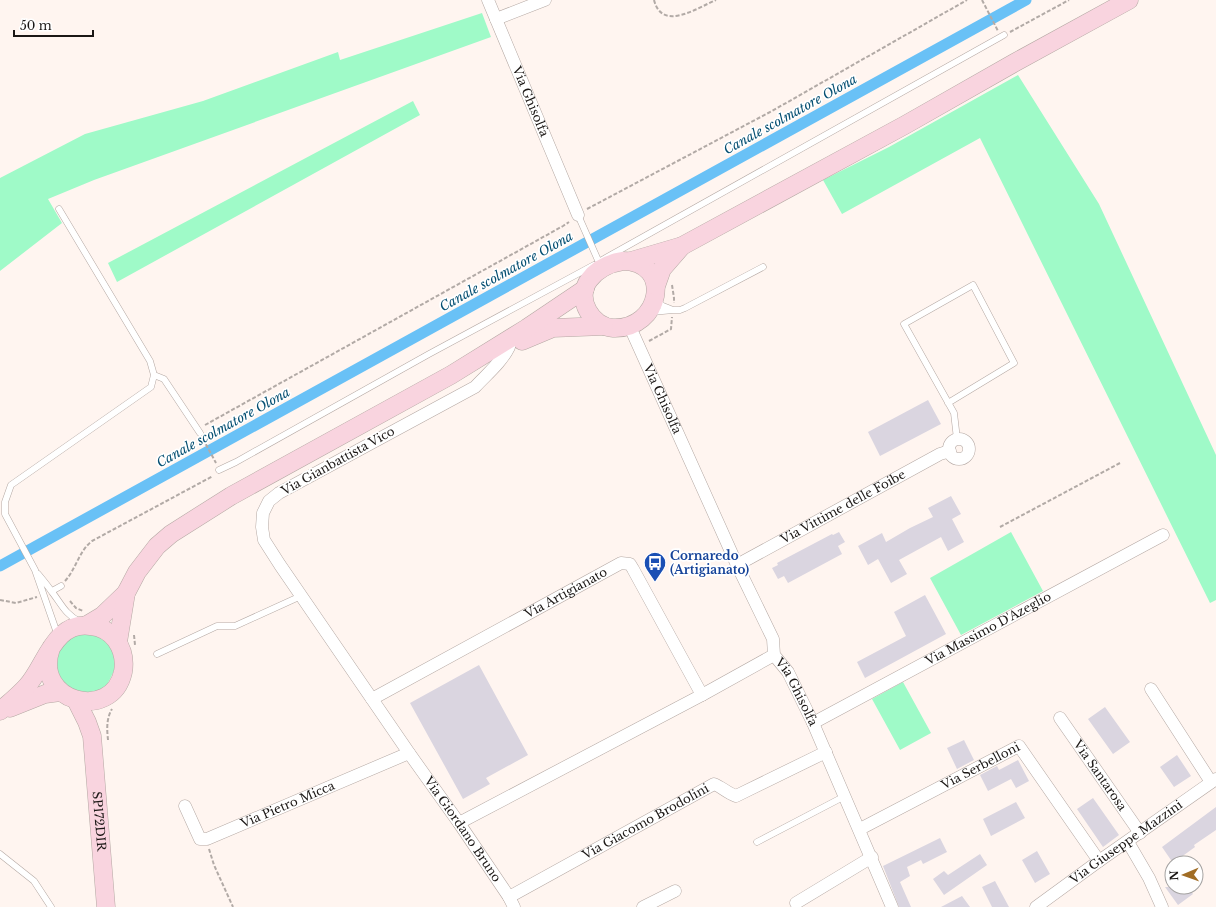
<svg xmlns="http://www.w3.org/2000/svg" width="1216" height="907" font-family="'Libre Baskerville',serif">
<rect width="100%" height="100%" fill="#fff5f0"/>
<path fill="#9ffac8" d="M482,13L491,37L94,180L48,199L62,223L0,271V178L85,134L203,101L338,52L340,60Z
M1018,75L1099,204L1216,455V600L1210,603L980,138L842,214L823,180L889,147Z
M413,101L420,115L117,282L108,263Z
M1011,532L1043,591L961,635L930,578Z
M77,632L106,638L118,663L105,689L77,695L56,676V650Z
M903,682L931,733L900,750L872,699Z"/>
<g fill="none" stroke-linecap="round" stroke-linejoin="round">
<path stroke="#69c1f6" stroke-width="11" d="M0,566L1026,0"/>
</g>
<path fill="#dad5e0" d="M928,400L941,424L880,456L868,432Z
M951,496L961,514L952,519L964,542L948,551L941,537L899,560L907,574L891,583L878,559L868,565L858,546L882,533L886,542L910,528L933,517L928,508Z
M839,532L845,542L838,546L842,554L788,583L784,576L778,579L772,568L778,565L777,563L832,534L833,535Z
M925,595L946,634L865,678L857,662L906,636L894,612Z
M479,665L528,755L486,778L490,784L463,799L410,703Z
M1105,707L1130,742L1113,754L1088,719Z
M964,740L974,760L957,769L947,748Z
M1177,755L1191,776L1174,787L1160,767Z
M1018,760L1029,781L1016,788L1011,779L988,791L980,775L997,766L999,770Z
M1093,798L1119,835L1103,847L1077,809Z
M1016,802L1025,818L991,836L983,819Z
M1216,807V830L1194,845L1195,847L1173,863L1162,847Z
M940,838L947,852L923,864L921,860L907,867L910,876L900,882L911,907H899L883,866Z
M1037,851L1050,874L1035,883L1022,860Z
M980,854L987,865L944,895L933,879L944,871L948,875Z
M995,881L1009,907H992L982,887Z
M1165,887H1188L1193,894L1178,905Z
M962,896L970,907H941Z"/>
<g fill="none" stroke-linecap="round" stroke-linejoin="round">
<g stroke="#b4a8a3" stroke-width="7">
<path id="lane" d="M578,215L601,267
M602,260L1004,35
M673,310H680L685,308L763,267
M652,312L673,310L663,306L656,301
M154,375L164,379L200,433
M948,403L1014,363L973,285L904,324L954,413L957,439
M219,470L236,462L429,354L594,265
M38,574C43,580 48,586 52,592C62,605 65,614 80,622
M52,591L61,586
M58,636L35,570L5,514V502L11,485L151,387L154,375L150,361L59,209
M157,654L217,626H235L301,596
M757,842L845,796
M0,854L34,881L51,907"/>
</g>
<g stroke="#b4a8a3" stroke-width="13">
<g id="street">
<path id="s1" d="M488,0L578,215"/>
<path d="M496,19L545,0"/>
<path id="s2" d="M630,327L737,565L773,639L774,655L788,672L813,723L892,907"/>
<path id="s3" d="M509,347C501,363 487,374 475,387L279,493L269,501L263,513L262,527L264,540L280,565L409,753L459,823L509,897L514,907"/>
<circle cx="959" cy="449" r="10"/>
<path id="s4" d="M737,565L940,454L950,451"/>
<path d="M1151,689L1211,782"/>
<path id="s5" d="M372,699L621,563L630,564L633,569L702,695"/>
<path id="s6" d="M1060,718L1140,833"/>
<path id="s7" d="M813,723L1163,535"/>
<path id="s8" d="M185,806L200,839H207L409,753"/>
<path d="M459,823L702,695L774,655"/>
<path id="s9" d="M860,829L1019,746L1099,861"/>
<path d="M1128,842L1149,878L1162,907"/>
<path id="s10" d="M509,897L714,784C722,787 727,793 736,796L826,752"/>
<path d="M796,903L872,857"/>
<path d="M643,907L675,891"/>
<path id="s11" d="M1036,907L1099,861L1216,779"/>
</g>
</g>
<g stroke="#b4a8a3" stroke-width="19">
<g id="secondary">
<path d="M623,261C674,262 661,330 613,328C592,327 575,299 589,280C597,269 610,263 623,261Z"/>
<path d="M631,261L682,246L905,125L1014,63L1129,0"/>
<path d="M656,286L662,269L682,246"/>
<path d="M522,341L553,328L604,326"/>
<path d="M87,625L102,616L126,593"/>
<path d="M118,642L126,593L137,572L157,546L171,534L231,496L451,375L527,328L585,289"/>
<path id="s12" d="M76,700L87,722L92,736L106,907"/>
<path d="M10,708L45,694L60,692"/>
<path d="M0,711C9,703 19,695 27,686C46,665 54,620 91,626C101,627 110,632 116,640C123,650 125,661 123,672C112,723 32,702 51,648"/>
</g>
</g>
<path stroke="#b2aaa6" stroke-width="2" stroke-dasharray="4 2" stroke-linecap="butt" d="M654,0C662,32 697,8 716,0
M982,0L998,31
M1010,32L1069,0
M587,209L772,111L967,0
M672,285L674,298V303
M649,341L671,329L672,317
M205,425L563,226L569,222
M203,439L216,463
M1000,527L1120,463
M65,581C76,569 79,551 92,541L213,476
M0,600L16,603L37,597
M70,601L76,608L83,611
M134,635L135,645
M108,740C107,730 106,719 112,709
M209,849L214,865L233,907"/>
<use href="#lane" stroke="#fff" stroke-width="6"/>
<use href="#street" stroke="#fff" stroke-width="12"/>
<use href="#secondary" stroke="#f9d4df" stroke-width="18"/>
</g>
<defs>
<g id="bus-pin" transform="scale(1.15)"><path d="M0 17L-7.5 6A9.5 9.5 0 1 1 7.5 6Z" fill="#1a4fb4" stroke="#fff"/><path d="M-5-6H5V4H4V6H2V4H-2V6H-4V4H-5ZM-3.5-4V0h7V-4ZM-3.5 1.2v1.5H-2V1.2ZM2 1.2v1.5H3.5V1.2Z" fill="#fff"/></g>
</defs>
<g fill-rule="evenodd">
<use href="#bus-pin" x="655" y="563"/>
</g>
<g text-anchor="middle" stroke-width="3.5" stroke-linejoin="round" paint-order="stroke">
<g font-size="12" fill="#1b1715" stroke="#fff">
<text dy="4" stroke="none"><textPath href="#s1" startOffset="110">Via Ghisolfa</textPath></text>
<text dy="4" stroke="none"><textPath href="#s2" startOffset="79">Via Ghisolfa</textPath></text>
<text transform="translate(338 461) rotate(-29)" y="4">Via Gianbattista Vico</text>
<text dy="4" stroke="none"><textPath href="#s4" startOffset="121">Via Vittime delle Foibe</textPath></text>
<text dy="4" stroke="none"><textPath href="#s5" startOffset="221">Via Artigianato</textPath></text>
<text dy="4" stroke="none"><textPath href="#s7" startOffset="199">Via Massimo D'Azeglio</textPath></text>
<text dy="4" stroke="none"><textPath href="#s2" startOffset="403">Via Ghisolfa</textPath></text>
<text dy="4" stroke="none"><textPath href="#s9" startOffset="136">Via Serbelloni</textPath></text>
<text dy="4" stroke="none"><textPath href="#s6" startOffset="70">Via Santarosa</textPath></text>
<text dy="4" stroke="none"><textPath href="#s8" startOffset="131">Via Pietro Micca</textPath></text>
<text dy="4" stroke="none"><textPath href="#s12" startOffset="125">SP172DIR</textPath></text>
<text dy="4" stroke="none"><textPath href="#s10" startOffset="156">Via Giacomo Brodolini</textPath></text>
<text dy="4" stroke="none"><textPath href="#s3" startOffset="680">Via Giordano Bruno</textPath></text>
<text dy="4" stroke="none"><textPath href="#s11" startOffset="111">Via Giuseppe Mazzini</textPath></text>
</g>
<g font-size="12" font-weight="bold" fill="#164399" stroke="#fff" text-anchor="start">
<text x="670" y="560">Cornaredo<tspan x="670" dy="14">(Artigianato)</tspan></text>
</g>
<g font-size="13" font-style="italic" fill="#054f72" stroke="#fff">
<text transform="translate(790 114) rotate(-29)" y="5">Canale scolmatore Olona</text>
<text transform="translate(506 271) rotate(-29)" y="5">Canale scolmatore Olona</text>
<text transform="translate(223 427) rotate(-29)" y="5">Canale scolmatore Olona</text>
</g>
</g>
<g transform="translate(1184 875) rotate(268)"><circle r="19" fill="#ffffff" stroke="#a4a2a1"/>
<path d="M0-3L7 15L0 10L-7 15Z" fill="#a16d25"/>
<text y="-6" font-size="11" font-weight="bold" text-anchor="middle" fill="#1b1715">N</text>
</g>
<path d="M14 30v6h79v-6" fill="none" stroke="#1b1715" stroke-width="2"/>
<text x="20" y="30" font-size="12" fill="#1b1715" stroke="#ffffff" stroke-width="3" paint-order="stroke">50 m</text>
</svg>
